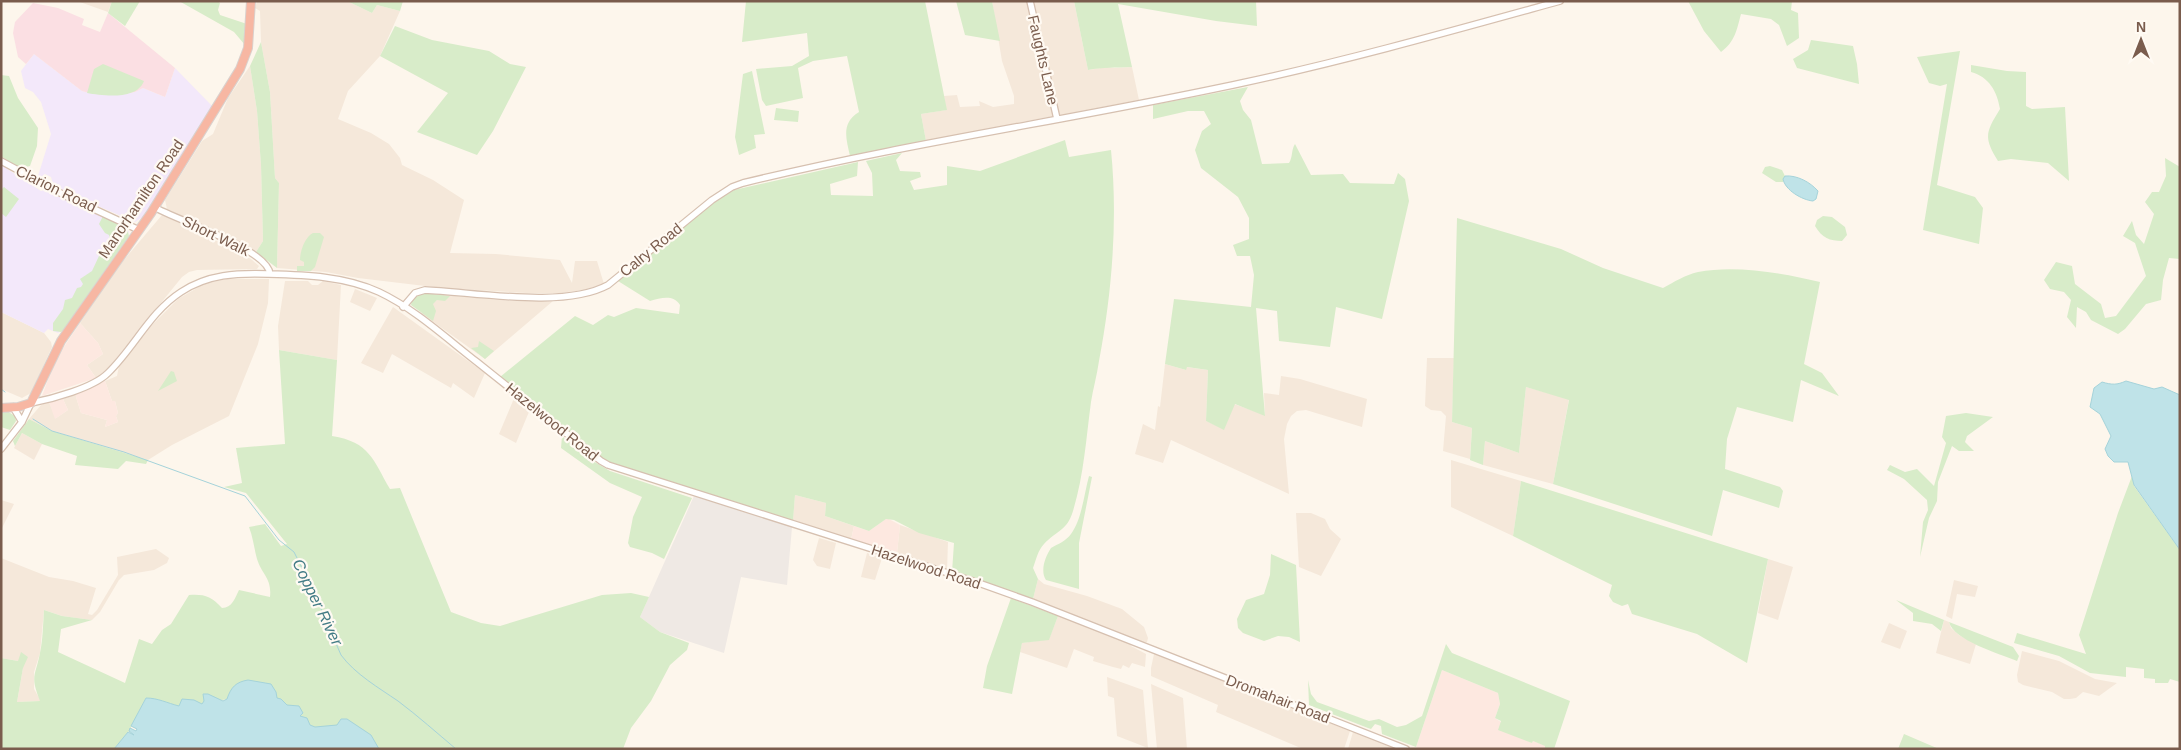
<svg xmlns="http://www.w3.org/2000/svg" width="2181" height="750" font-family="Arial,sans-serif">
<rect width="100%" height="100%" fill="#fdf6ec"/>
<path fill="#f5e8da" d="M77,1H112L108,12Z
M257,1H347L372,13L377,5L400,11L380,56L348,91L338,119L371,133L389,144L400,158L402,165L433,180L464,200L450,253L496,254L560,260L572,283L575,261H597L604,284L584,290L559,293H526L442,288L358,278L326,272L277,268L279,183L275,178L270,92L261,42L260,11L255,8Z
M992,1H1027L1053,116L926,141L921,114L946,110L944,96L957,95L960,107L980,106L979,101L993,107L1014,104V96L1002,61Z
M1034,1H1074L1088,70L1107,67L1114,68L1132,67L1139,100L1061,115L1058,113Z
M250,66L257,111L261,165L263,241L256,252L167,209L165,200L202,141L213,134L228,98Z
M162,215L215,240L251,259L259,266L257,269L197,270L189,272L182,277L105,372L96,378L87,365L103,354L98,343L80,323L117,268Z
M227,279H269V280L268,303L258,344L229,416L172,445L148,460L52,431L29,419L41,405L49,402L56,418L68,410L63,399L76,394V397L81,413L107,420L105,427L118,422L116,416L118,413L115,401H112L105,381L117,376L119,366L130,351L148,329L178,299L204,284Z
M285,281H308L312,285H318L323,281L341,285L337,360L279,350L278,326Z
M355,289L377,298L370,311L350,302Z
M443,295L511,301H553L485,359L421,313Z
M393,307L485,373L474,398L453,383L451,388L392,354L383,373L361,363Z
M1,312L44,333L51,342L52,347L31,393L22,398L1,389Z
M1427,358H1454L1452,422L1472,428L1470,459L1443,451L1446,416L1441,411L1431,410L1425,406Z
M1165,364L1186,370V367L1208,370L1206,421L1224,429L1234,404L1265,415L1264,393L1279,395L1281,376L1300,379L1367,399L1362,427L1306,410L1297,411L1291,416L1287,424L1284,439L1289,494L1171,440L1163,463L1135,454L1143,424L1155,430L1158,406L1160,407Z
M1526,387L1569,399L1553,484L1483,465L1485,441L1519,453Z
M515,396L531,407L516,443L499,434Z
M22,433L42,444L34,460L14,448Z
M1451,460L1521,481L1513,536L1451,507Z
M795,495L826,503L825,516L854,526L851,540L793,520Z
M1,500L14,504L1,530Z
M1296,513H1311L1325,519L1330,529L1341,539L1321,576L1299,567Z
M900,525L948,542L947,571L897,553Z
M819,538L836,543L830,569L817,566L813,560Z
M156,549L169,558L167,563L154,570L124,575L119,580L100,612L92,620L62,616L44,610L40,653L34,672V689L41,701L17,702L23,668L18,661L1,658V558L49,577L73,581L96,588L88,614L92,615L97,610L118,575L117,557Z
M867,553L882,558L875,580L861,577Z
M1768,559L1793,567L1778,620L1758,613Z
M1038,579L1044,584L1087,596L1122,609L1144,627L1148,638L1147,642L1142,643L1033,599Z
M1954,580L1978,586L1975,597L1957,594L1952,619L1946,616Z
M1058,616L1132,644L1131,646L1146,654L1145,667L1132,663L1129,668L1123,665L1121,669L1113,667L1093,661L1094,657L1074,649L1067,668L1020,652L1022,643L1049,639Z
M1944,620L1949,622L1951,628L1959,635L1976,644L1970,664L1936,653Z
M1889,623L1907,631L1900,649L1881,642Z
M2022,651L2059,661L2095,679L2117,683L2099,696L2083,692L2076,698L2070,699H2064L2052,692L2023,685L2018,682L2017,675Z
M1154,654L1350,731L1344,749H1303L1216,712L1218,705L1151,676V668Z
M1107,677L1143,690L1148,748L1117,736L1114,698L1108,696Z
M1151,684L1183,698L1187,749H1157Z
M1353,732L1396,749H1348Z"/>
<path fill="#fde8e0" d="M80,323L98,343L103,354L87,365L96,378L42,396L55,360Z
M105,381L112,401H115L118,413L116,416L118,422L105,427L107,420L81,413L76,397V394Z
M57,399L58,401L63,399L68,410L55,419L49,402Z
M887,518L900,525L897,553L851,540L854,526L869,531Z
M1442,670L1498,693L1500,704L1495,718L1532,743L1533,741L1546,746L1545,749H1421L1416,747Z"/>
<path fill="#efe9e4" d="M694,496L792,527L787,585L741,577L724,653L660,632L640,617Z"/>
<path fill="#f3e8fa" d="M34,54L82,91L89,93L122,94L135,92L143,88L165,97L175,68L213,107L146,215L135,222L54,187L51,177L45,174L41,177L38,176L51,134L41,102L33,92L25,88L21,71Z
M1,165L41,191L44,190L94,212L129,231L127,239L64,329L58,333L48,329L44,333L1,312Z"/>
<path fill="#fbdfe3" d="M33,3L58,8L84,19L82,25L100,32L108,13L175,68L165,97L143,88L135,92L122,94L89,93L82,91L34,54L26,64L18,57L13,33L15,22Z"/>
<path fill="#d8ecc9" d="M112,1H140L125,26L108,13Z
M179,1H217L220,3L218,10L220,15L247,24L245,45L234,32Z
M347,1H403L400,11L377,5L372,13Z
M746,1H925L947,110L921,114L926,141L850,156C846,138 841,123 859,112L847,56L813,61L798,68L803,98L766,106L762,100L756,69L792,66L809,56L807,33L742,42Z
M956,1H992L1000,41L965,35Z
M1074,1H1256L1257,26L1216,21L1118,4L1132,67C1116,68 1103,67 1088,70Z
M1688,1H1792L1791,10L1798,13L1799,38L1787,46L1779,25L1771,19L1741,14C1737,29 1735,42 1721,52L1704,31Z
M395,26L432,40L489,51L510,64L526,67L493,131L477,155L417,132L448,93L380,56Z
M1811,40L1853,46L1857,64L1859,84L1797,68L1793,59L1808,50Z
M261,42L270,92L275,178L279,183L277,268L256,252L263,241L261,165L257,111L250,66Z
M1960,51L1937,185L1975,197L1983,208L1979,244L1923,230L1947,84L1940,86L1929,83L1917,57Z
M103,64L144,81C137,100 104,96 87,93L94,69Z
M1971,65L2007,71L2026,72V106L2032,109L2065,107L2069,181L2048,163L2011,159L1998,161C1983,137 1986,132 2000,109C1997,91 1989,77 1971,72Z
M752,71L765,134L754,135L756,148L739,155L735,137L743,74Z
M1,75L9,76L18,98L38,128L37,146L30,166C19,170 10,162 1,156Z
M1248,87L1240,101L1243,110L1251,120L1262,164L1289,163C1293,157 1291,150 1295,144L1311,175L1343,174L1350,183L1394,184L1398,173L1405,179L1409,201L1382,319L1336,307L1330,347L1279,341L1277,311L1256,308L1265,416L1235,404L1224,430L1206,421L1208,370L1187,367L1186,370L1165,364L1174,299L1251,307L1254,275L1250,256H1237L1233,245L1249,239V218L1238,197L1201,168L1195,150L1202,131L1211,124L1204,111H1188L1153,119V105Z
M776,108L799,111L798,122L774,120Z
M1065,140L1069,157L1111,150C1118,219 1112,293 1099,361C1097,375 1093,389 1091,402C1086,439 1084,475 1073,511C1067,531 1057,530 1044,544C1038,550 1036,560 1033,568L1038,579L1033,599L952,572L954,543L919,533L894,520L886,519L869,531L825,516L826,503L795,495L793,521L613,464L600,457L500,377L575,316L593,325L608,315L614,317L636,308L679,314L680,305C673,294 661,298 650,301L618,281L713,203L734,190L858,162L857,176L830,184L831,195L873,196L872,173L866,161L902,153L896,160L900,171L920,172L921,177L910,181L914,190L947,185V166L980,171Z
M2165,158L2180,167V259L2169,258L2163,280L2161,300L2146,304L2125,329L2118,334L2091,320L2086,312L2077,307L2076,328L2067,317L2071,300L2064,292L2050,289L2044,280L2056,262L2072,266L2075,284L2101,304L2105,318L2116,316L2146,276L2135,243L2123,236L2132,221L2136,235L2144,244L2154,214L2145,202L2152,192H2159L2166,176Z
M1770,166L1782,170L1785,176L1783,182H1776L1762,173L1765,167Z
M4,187L19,199L6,217L1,213V190Z
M103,216L127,228L129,236L64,329L61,332L53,331V323L63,309L65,300L72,298L77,288L81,287L83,284L80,279L92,271L99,256L110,241L109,235L105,233L99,224Z
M1823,216L1832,217L1845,227L1847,235L1842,241C1830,241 1822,238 1815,226L1817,220Z
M1457,218L1561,249L1603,268L1663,288C1674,282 1685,275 1698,272C1736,265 1782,273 1820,282L1804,364L1822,373L1839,396L1801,380L1793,422L1737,407L1727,439L1725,469L1780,487L1783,491L1779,508L1723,490L1712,536L1553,484L1569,400L1526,387L1519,453L1485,441L1483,465L1470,460L1472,428L1452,422Z
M313,233H320L324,237L315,267L311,271H297V266H304V262L300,260C300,251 305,237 313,233Z
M423,293L450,296L445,301L437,300L433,304L436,311L433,321L411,305L412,299Z
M479,341L494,351L485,359L471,348L478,347Z
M279,350L337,360L332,436C370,442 373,460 390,489L400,488L451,612L481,623L500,626L602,595L631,593L649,597L640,617L660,632L689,643L687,650L670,665L651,701L631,728L623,749H249L227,699L181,709L146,698L129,731L114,749H1V658L18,661L21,652L28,657L23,668L17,702L40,701C30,675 35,678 40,653C43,639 43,624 44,610L62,616L92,620L61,629L58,652L125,683L139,639L152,644L162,630L171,624L189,595C204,594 211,596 222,608C232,608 235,598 239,590L270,597C272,578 262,575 257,559C254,548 253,537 249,527L265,524L281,546L287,544L246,493L224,487L242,483L236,448L285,444Z
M171,371L174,372L177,381L158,391Z
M1,411H7L15,416L16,421L10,430L1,427Z
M1966,413L1993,417L1967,436L1965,442L1974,451H1959L1952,446L1938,482L1937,501L1929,518L1920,557L1923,522L1928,510L1927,500L1904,479L1887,470L1890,465L1905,472L1917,469L1934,486L1946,443L1942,437L1946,416Z
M29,419L52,431L148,460L146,464L126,461L118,469L75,465L77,456L42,444L22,433L15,446L13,441Z
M562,436L593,461L610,471L692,498L664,559L652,553L630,547L628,543L633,517L642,497L610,483L561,448Z
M1089,476L1092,477L1079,543V589L1046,580C1040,571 1045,557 1051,548C1058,544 1066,541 1071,534C1082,519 1084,494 1089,476Z
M2132,476L2134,486L2180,550V682L2170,679L2168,683H2155V679L2144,678V669L2126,667V677L2090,673L2059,656L2014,643L2017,633L2086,654L2079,635L2118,513Z
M1521,481L1768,559L1747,663L1697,634L1632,614L1628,604L1622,606L1613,602L1609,596L1612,585L1513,536Z
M1271,554L1296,565L1300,642L1289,637L1278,636L1264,641L1243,633L1238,628L1237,619L1246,600L1264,594L1270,575Z
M1011,598L1058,616L1049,640L1022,643L1012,694L983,688L987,666Z
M1896,600L1944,620L1941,631L1932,624L1913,621V613Z
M1949,622L2013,647L2019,656L2017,661C2000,654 1953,640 1949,622Z
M1446,644L1452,653L1570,701L1554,749H1545V746L1533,741L1532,743L1498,730L1501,721L1495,718L1500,704L1498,693L1442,670L1416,747L1382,734L1381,726L1375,724L1371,729L1368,728L1309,705L1308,680L1311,694L1317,702L1369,721L1379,719L1397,727L1406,725L1422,716Z
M1904,734L1939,749H1898Z"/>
<path fill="#bfe3e8" stroke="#a5d3da" d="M1785,176C1797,175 1810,182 1818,191L1816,199L1813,201C1802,200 1785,190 1783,179Z
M2126,381L2154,389L2162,387L2180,395V550L2134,485L2128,462H2114L2108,456L2105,449L2111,436L2100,414L2090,407L2094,388L2102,382C2112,385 2117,385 2126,381Z
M248,680L271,684L276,692L277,698L281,699L287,705L299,706L303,713L300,716L307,718L310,725L315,727L337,725L341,719H347L371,735L379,749H114L128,732L134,735L129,731L130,728L136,731L137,729L131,726L146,698C158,698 167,703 179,706L182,699L194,700L202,704L204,701L203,694H208L223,701L227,699C231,687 236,682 248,680Z"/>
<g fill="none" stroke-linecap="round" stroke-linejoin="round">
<path stroke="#a5d3da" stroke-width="1" d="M1,389L5,392
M33,419L52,431L124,452L245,496L279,540L294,552L312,588L341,655C355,674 379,688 398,701C418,716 437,733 456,749"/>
<g stroke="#d6c0b0" stroke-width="8">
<path id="secondary" d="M1030,1L1057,119
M1,161L66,196L139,230
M154,207C176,220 268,249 270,274
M403,307L415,293L425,290C474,292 564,309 608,285L712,200L732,187L743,183C907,143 1076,119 1242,83C1349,60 1455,30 1560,1
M13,407L22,422
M1,449L22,422L31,403C52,399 93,388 108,373C134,348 150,312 181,292C208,274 237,273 268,274C305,275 345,276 379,292C415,309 446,338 477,362C518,395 560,428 601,461L608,465L973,581L1032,602L1406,749"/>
</g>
<g stroke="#dad1cd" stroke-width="10">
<path id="highway" d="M1,408L18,407L31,403L61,341L151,213L240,69L248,48L251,1"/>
</g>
<use href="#secondary" stroke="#fff" stroke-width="5.5"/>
<use href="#highway" stroke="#f7b7a3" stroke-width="8"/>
</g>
<g text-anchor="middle" stroke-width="4.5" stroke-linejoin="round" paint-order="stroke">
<g font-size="15" fill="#7a5c4d" stroke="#fffaf3">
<text transform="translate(1043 60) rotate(77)" y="5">Faughts Lane</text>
<text transform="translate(56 189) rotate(26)" y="5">Clarion Road</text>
<text transform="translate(141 199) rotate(-56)" y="5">Manorhamilton Road</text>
<text transform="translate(216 236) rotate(26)" y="5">Short Walk</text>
<text transform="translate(651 250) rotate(-39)" y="5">Calry Road</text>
<text transform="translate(552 422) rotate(39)" y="5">Hazelwood Road</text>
<text transform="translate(926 567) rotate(18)" y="5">Hazelwood Road</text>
<text transform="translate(1278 699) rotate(21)" y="5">Dromahair Road</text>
</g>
<g font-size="16" font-style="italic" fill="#437c86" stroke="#fffaf3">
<text transform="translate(318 602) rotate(64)" y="6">Copper River</text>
</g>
</g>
<rect width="2181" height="750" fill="none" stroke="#7a5c4d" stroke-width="5"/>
<g transform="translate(2141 40)" stroke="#fffaf3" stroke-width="4" paint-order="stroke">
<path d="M0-4L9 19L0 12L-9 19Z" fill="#7a5c4d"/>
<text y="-8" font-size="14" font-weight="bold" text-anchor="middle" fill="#7a5c4d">N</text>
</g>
</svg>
